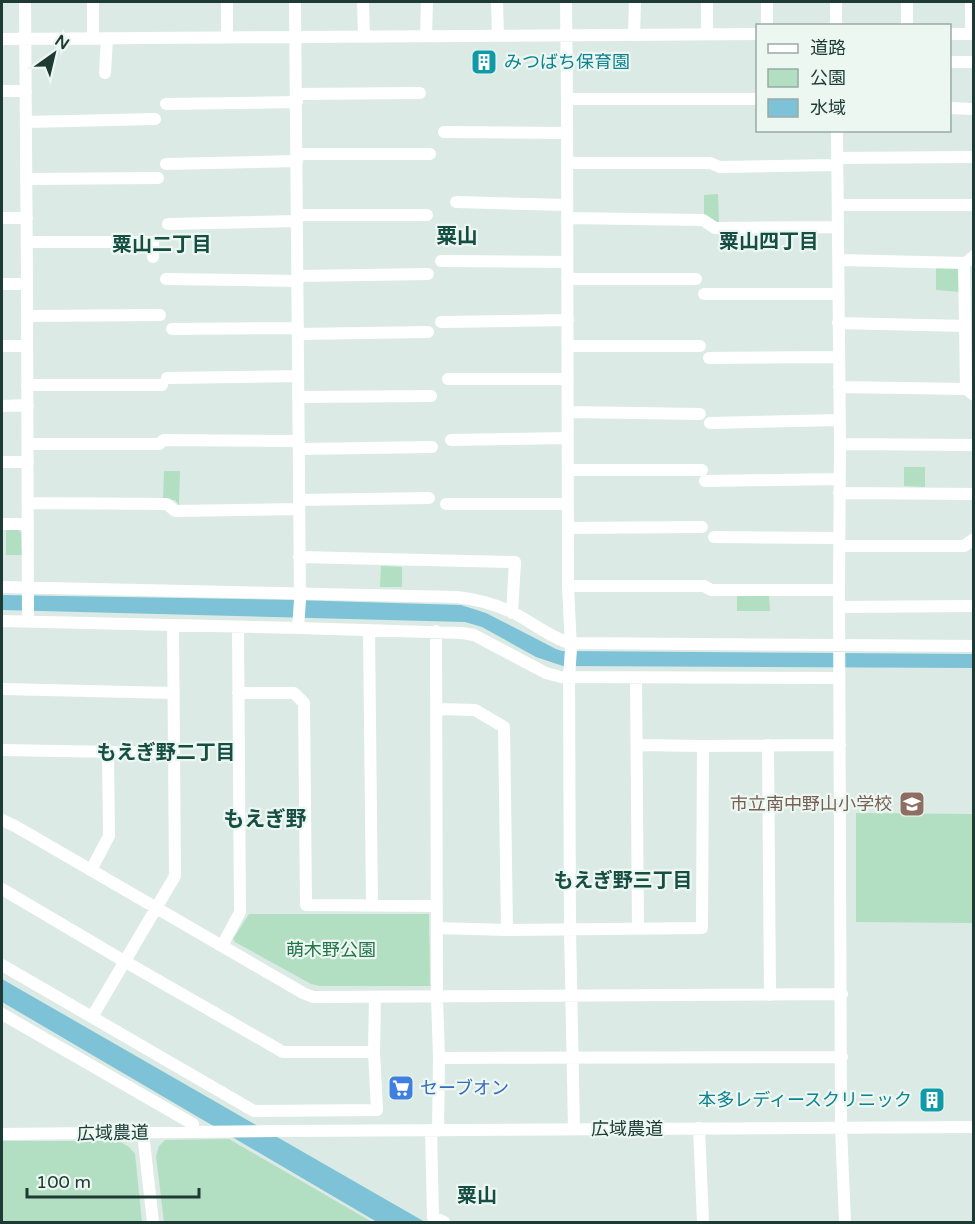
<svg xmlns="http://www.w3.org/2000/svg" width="975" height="1224" font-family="'Varela Round','Noto Sans JP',sans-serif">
<rect width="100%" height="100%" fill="#dceae5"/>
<path fill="#b2dec1" d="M718,194L719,223L704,216V195Z
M936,267H962L961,292L936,290Z
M904,467H925V487L904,486Z
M164,471H180L179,505L175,500H163Z
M18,529L21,533L22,555H6V530Z
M381,566L402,567V587H380Z
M737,596H769L770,611H737Z
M856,813L973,814V923L856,922Z
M249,914H429L430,986H320L311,984L235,942L233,939Z
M229,1139L372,1222H164L156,1156L159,1146L165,1140Z
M2,1141H119L129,1147L135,1154L142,1222H2Z"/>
<path fill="#7dc2d6" d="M2,595L294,600L461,605L486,613L556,649L562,651L973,654V668L563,666L536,657L482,627L465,622L2,610Z
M2,979L425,1222H377L2,1002Z"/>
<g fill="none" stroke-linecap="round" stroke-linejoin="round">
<path stroke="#fff" stroke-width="12" d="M25,2L27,284L28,621
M93,2V38
M227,2V37
M295,2L300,600L298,628
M363,2L364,37
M497,2L498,36
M566,2L567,99L568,586L571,649L569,677L570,929L574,1129
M707,2V34
M767,2V26
M836,2V26
M971,2V34
M907,26V2
M950,34H974
M634,35L635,2
M426,36L427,2
M2,39L758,34
M950,62H974
M105,73L107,39
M2,91H26
M297,94L420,93
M567,99H758
M166,104L297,102
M950,108L971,109
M26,122L155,119
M837,130L840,444L839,590L841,1128L845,1222
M444,132L567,133
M297,154H430
M837,158L974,157
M567,163H710L720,167L837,165
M166,164L297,161
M26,179L158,178
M456,202L567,205
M838,205H974
M297,215H427
M2,218H27
M567,218L703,220L715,228L838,227
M168,224L297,221
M27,242H153V257
M839,260L964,263L968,261L974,256
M441,261L567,262
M964,263L966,389
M298,276L428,274
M166,279L298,281
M567,279H696
M2,284H27
M704,294H838
M27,316L160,315
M441,322L568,320
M838,323L965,326
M172,329L298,328
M298,334L428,332
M2,346H27
M568,346H700
M709,358L838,357
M167,378L298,376
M448,379H567
M27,385H162
M839,387L966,389L974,395
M298,397L431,396
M2,406L28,405
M568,412L700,414
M710,423L839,420
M451,440L568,438
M28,444H159L164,440L299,441
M840,444L974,445
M299,449L432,447
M2,462H28
M568,470H702
M705,481L839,479
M839,493L974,494
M299,500L429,498
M28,503L167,504L175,511L298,509
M446,504H568
M2,524H28
M568,528L702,527
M714,537L839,538
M840,546H964L974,539
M299,557L515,562L512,613
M568,586H704L711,590H839
M2,587L457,597C476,599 494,604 512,612C532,622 549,637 570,643L974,646
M840,607L972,606
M2,621L298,628L462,633L474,635L546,673L561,677L839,678
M369,630L372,905
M436,631L437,997L439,1058L438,1131
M636,678L638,929
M2,689L173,693
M238,693H294L304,703L306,905L437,906
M436,709L475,710L504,727L507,930
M637,745L703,746L840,745
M768,745L770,995
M2,750L173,753
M2,820L15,826L303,993L313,997L842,994
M91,870L109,836L108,752
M2,889L124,961L283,1052H374
M437,928L507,930L702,928L703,746
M222,946L240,912L238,627
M2,965L254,1111L377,1110L374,1052L375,998
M2,1014L193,1124
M92,1017L175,876L173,625
M439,1058L842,1057
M699,1128L703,1222
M431,1130L433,1217L444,1222
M143,1133L153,1222
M2,1134L281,1131L974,1127"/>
</g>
<defs>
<g id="building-square" transform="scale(1.35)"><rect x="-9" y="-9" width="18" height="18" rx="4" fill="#0f9aa8" stroke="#ecf7f2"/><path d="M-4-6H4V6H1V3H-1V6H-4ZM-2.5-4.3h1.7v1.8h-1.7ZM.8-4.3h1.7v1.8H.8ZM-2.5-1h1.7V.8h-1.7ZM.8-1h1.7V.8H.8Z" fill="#fff"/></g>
<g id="school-square" transform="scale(1.35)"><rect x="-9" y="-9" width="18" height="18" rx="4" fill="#8d6e63" stroke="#ecf7f2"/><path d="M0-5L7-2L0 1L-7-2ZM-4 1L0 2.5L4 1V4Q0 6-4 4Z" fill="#fff"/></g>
<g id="supermarket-square" transform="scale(1.35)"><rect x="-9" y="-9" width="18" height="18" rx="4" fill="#3f7fe0" stroke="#ecf7f2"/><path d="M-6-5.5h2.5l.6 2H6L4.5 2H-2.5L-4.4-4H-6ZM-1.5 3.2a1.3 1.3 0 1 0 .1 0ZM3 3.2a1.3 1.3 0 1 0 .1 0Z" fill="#fff"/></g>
</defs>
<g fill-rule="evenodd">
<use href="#building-square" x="484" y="62"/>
<use href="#school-square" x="912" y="804"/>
<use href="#supermarket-square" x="401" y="1088"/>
<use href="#building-square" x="932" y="1100"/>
</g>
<g text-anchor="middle" stroke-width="4.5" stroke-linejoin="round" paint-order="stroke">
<g font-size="18" fill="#0d838f" stroke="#ecf7f2" text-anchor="start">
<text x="504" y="68">みつばち保育園</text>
<text x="912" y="1106" text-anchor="end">本多レディースクリニック</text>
</g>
<g font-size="18" fill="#785e54" stroke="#ecf7f2" text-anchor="end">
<text x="892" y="810">市立南中野山小学校</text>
</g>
<g font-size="18" fill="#237448" stroke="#ecf7f2">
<text x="331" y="956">萌木野公園</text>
</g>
<g font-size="18" fill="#366cbe" stroke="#ecf7f2" text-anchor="start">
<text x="420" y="1094">セーブオン</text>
</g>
<g font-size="18" fill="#1d3a34" stroke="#ecf7f2">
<text x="627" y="1135">広域農道</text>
<text transform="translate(113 1133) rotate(-1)" y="6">広域農道</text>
</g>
<g font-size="20" font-weight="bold" fill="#174e44" stroke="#ecf7f2">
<text x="769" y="248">粟山四丁目</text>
<text x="162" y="251">粟山二丁目</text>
<text x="166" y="759">もえぎ野二丁目</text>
<text x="623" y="887">もえぎ野三丁目</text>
<text x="477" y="1202">粟山</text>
</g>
<g font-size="21" font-weight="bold" fill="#174e44" stroke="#ecf7f2">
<text x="457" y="243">粟山</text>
<text x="265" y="826">もえぎ野</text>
</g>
</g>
<rect width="975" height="1224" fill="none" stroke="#1d3a34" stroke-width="6"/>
<rect x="756" y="24" width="195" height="108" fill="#ecf7f2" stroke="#99aba6" stroke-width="1.5"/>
<rect x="768" y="44" width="30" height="9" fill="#ffffff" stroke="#99aba6" stroke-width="1.5"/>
<text x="810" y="54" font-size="18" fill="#1d3a34">道路</text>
<rect x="768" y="69" width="30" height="18" fill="#b2dec1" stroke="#99aba6" stroke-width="1.5"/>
<text x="810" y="84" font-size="18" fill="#1d3a34">公園</text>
<rect x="768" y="99" width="30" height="18" fill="#7dc2d6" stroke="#99aba6" stroke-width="1.5"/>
<text x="810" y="114" font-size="18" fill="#1d3a34">水域</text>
<g transform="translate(54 54) rotate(34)" stroke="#ecf7f2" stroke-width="4.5" paint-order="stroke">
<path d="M0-4.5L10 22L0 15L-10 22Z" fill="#1d3a34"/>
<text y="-9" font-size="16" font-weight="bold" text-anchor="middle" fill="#1d3a34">N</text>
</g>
<path d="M27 1188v9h172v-9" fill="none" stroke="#1d3a34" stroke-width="3"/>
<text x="36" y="1188" font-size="18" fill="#1d3a34" stroke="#ecf7f2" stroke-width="4.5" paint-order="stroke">100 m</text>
</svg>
